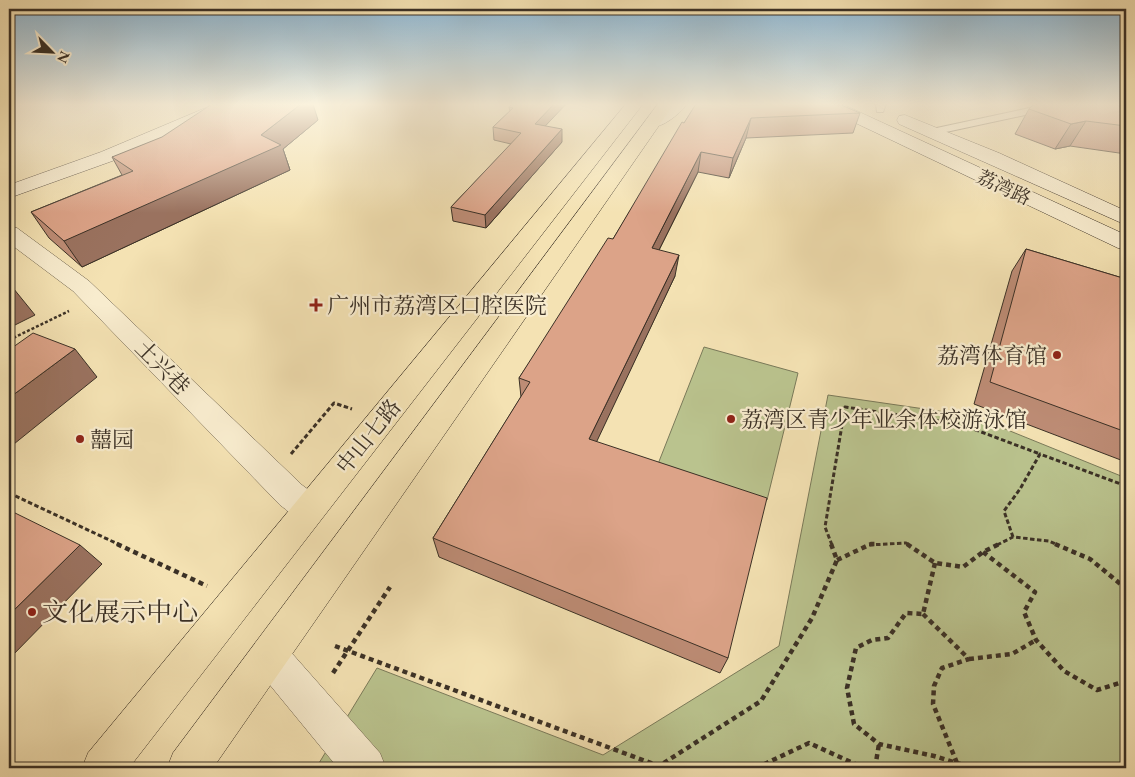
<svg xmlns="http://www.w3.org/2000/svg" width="1135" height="777" font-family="'EB Garamond','Noto Serif SC',serif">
<rect width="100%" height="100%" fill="#f4e2b3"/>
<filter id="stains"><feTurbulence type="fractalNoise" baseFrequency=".004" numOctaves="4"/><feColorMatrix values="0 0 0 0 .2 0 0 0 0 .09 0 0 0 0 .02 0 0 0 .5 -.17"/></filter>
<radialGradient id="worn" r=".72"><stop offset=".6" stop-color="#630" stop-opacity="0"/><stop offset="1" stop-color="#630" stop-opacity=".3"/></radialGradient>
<path fill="#bac38e" stroke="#7a7a5a" d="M704,347L798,373L767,500L658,464Z
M828,395L973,416L1126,478V768H316L377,668L603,755L779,646Z"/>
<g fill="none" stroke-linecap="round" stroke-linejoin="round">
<g stroke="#695d49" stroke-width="2">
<path id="service" d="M876,104H886L883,112H877Z
M1048,104H1067L1062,107L932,135L927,132L932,129Z"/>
</g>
<g stroke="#695d49" stroke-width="1">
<path id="minor" d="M9,227L17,228L89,281L302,485L321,499L326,509L321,519C301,526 295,516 280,505L73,291L9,243Z
M269,636L282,642L380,753L386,768H338L256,668L250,655L256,642Z"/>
</g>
<g stroke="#3b3126" stroke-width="1">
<path id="secondary" d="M215,104H237L235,107L115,160L9,198V185L101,152Z
M668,104H687C679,115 660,130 647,127L644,123Z
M820,104H842L1126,235V249L1118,248L822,107Z
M905,115L999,153L1126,211V225L899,124L897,120L899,116Z"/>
</g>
<g stroke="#3b3126" stroke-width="1">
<path id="primary" d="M626,104H643L129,768H82L88,753Z
M658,104H674L213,768H167L173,753Z"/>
</g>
<path stroke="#3b3126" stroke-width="2.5" stroke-dasharray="3 2" stroke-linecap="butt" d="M9,340L69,311"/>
<path stroke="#3b3126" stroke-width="3" stroke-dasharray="4.5 2.5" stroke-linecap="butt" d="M291,454L334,403L352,409
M9,493L120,545
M1013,537L1004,511L1020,489L1040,454L1126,486
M832,545L825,527L845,407L960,424L1040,454
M869,545L906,543L909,545
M997,545L1013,537L1049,541L1058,545"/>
<path stroke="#3b3126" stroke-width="4.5" stroke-dasharray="5 4" stroke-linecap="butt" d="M117,544L207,586
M907,544L935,563L963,567L983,552L999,544
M1055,544L1090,559L1123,586L1126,592
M983,552L1035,592L1024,612L1036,640L1064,671L1097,690L1126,681
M837,560L871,544H876
M935,563L923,614L906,613L888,638L872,640L856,648L847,688L854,724L879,744L934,756L973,768
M923,614L969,659L942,668L934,686L933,704L957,763
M335,646L659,766L761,701L812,618L837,560L831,544
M969,659L1012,654L1036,640
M756,768L809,743L864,768
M875,768L879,744"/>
<use href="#service" fill="#f8ecce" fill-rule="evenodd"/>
<use href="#minor" fill="#f8ecce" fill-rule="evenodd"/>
<use href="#secondary" fill="#f8ecce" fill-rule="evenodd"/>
<use href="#primary" fill="#f4e2b3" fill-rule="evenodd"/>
<path stroke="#3b3126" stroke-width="4.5" stroke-dasharray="5 4" stroke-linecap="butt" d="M333,673L390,587"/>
</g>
<path fill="#bd8c75" stroke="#3b3126" d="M566,104L545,126L562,142L486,228L453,221L451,207L511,144L494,140L493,127L510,111L509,107Z
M696,104L860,113L853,133L746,138L729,178L698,172L659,250L675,276L596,441L728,658L720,673L439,557L433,538L521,397L519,378L613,239Z
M1029,109L1126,112V154L1070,146L1055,149L1015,134Z
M318,120L283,149L290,170L82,267L49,238L31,212L122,175L112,157Z
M1026,249L1126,279V462L974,404L1012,271Z"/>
<path fill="#9a725f" stroke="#3b3126" d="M301,104H313L318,120L283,149L290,170L82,267L64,241L261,135Z
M554,104H566L535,137V124Z
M751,118L746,138L729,178L733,158Z
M1086,121L1070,146L1055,149L1071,124Z
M562,129V142L486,228L485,215Z
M701,152L698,172L649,270L652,248Z
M679,255L675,276L588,460L589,439Z
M9,283L35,315L9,328Z
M75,349L97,377L9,448V398Z
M80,545L102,564L9,659V615Z"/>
<path fill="#dca388" stroke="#3b3126" d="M212,104H301L261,135L281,145L64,241L31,212L133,171L112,157L162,137Z
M512,104H554L535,124L562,129L485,215L451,207L521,133L493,127L513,108L509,107Z
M696,104H839L860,113L751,118L733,158L701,152L652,248L679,255L589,439L767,498L728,658L433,538L530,382L519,378L608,238L613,239L682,122L684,123Z
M1034,104H1117L1126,112V126L1086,121L1071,124L1029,109Z
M1026,249L1126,279V432L990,382Z
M33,333L75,349L9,398V350Z
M9,510L80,545L9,615Z"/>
<linearGradient id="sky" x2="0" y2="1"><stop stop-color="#8bb7d5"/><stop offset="0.49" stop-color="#faf2dd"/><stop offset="1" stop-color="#faf2dd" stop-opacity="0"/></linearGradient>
<rect width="1135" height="213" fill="url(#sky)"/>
<g fill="#8f2418" stroke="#f8ecce" stroke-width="2">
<path d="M313.5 297.5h5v5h5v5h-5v5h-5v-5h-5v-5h5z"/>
<circle cx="1057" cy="355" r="5"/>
<circle cx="731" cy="419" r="5"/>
<circle cx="80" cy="439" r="5"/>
<circle cx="32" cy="612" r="5"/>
</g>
<g text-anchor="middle" stroke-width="4.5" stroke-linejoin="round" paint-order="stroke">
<g font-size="19" fill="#3b3126" stroke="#f8ecce">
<text transform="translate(1004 187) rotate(25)" y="7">荔湾路</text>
</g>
<g font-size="22" fill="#3b3126" stroke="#f8ecce" text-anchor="start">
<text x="327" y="313">广州市荔湾区口腔医院</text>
<text x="1047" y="363" text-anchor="end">荔湾体育馆</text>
<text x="741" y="427">荔湾区青少年业余体校游泳馆</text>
<text x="90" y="447">囍园</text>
</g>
<g font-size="22" fill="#3b3126" stroke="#f8ecce">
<text transform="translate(163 367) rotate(45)" y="8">土兴巷</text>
<text transform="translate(368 436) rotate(-51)" y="8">中山七路</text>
</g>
<g font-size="26" fill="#3b3126" stroke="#f8ecce" text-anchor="start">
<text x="42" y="621">文化展示中心</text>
</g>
</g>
<rect width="1135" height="777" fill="none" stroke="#f4e2b3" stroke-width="30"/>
<rect x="10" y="10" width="1115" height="757" fill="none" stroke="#3b3126" stroke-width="2.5"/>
<rect x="15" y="15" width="1105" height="747" fill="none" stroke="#3b3126"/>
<g transform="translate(52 52) rotate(114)" stroke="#f8ecce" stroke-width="4" paint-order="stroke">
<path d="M0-4L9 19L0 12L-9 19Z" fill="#3b3126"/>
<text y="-8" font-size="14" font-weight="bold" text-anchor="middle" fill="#3b3126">N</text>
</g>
<rect width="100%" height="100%" filter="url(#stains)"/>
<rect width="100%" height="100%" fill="url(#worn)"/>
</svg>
